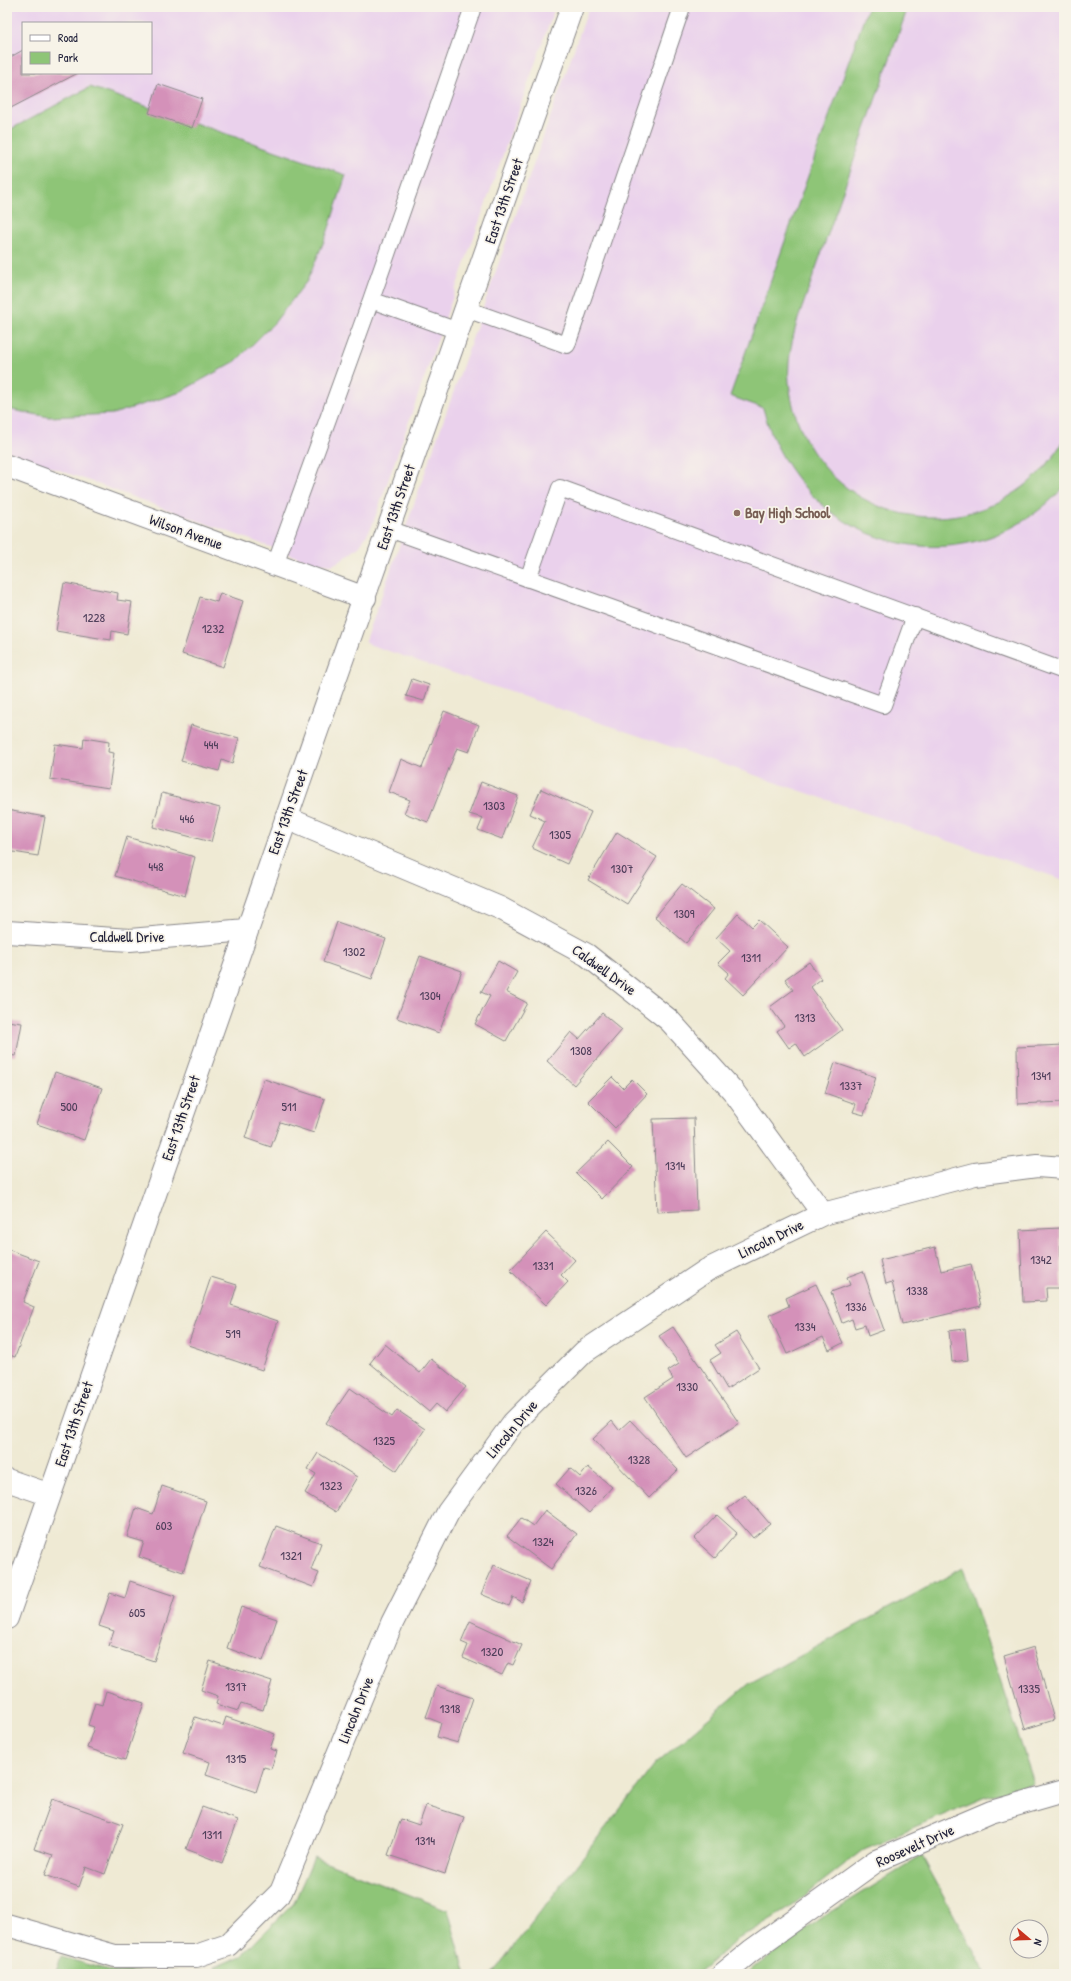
<svg xmlns="http://www.w3.org/2000/svg" width="1071" height="1981" font-family="'Patrick Hand',sans-serif">
<rect width="100%" height="100%" fill="#f7f3e8"/>
<filter id="ink" filterUnits="userSpaceOnUse"><feTurbulence type="fractalNoise" baseFrequency=".025" numOctaves="2"/><feDisplacementMap in="SourceGraphic" scale="8" xChannelSelector="R" yChannelSelector="G"/><feConvolveMatrix kernelMatrix="1 2 1 2 8 2 1 2 1" color-interpolation-filters="sRGB"/></filter>
<filter id="wash" filterUnits="userSpaceOnUse"><feTurbulence type="fractalNoise" baseFrequency=".012" numOctaves="4" result="noise"/><feDisplacementMap in="SourceGraphic" scale="16" xChannelSelector="R" yChannelSelector="G"/><feGaussianBlur stdDeviation="0.9" result="paint"/><feColorMatrix in="noise" values="0 0 0 0 0 0 0 0 0 0 0 0 0 0 0 0 0 1.4 0 .05"/><feComposite in="paint" operator="in"/></filter>
<g filter="url(#wash)">
<rect width="100%" height="100%" fill="#efead4"/>
<path fill="#ead1ec" fill-rule="evenodd" d="M7,7H555L372,526L360,546L342,560L332,565L314,563L7,451ZM23,23H151V73H23Z
M589,7H1064V880L365,643Z"/>
<path fill="#8ec577" stroke="#587459" d="M868,7H908L797,322C791,344 786,367 790,390C805,495 917,549 1008,497C1031,484 1053,462 1064,438V487C964,596 799,547 763,408L730,396Z
M90,87L346,175L327,234L307,281L274,323L236,361L178,393L113,414L49,417L7,409V144L11,129Z
M963,1568L1034,1783L983,1798L864,1849L789,1908L738,1939L696,1974H492L655,1764L750,1683Z
M922,1856L986,1974H745L823,1917Z
M314,1857L448,1910L466,1974H194L201,1971H216L215,1967L241,1956L294,1903Z
M61,1957L116,1972H185L187,1974H55Z"/>
<g id="blocks">
<path fill="#d491b9" d="M23,50V73H78L7,110V59Z
M158,84L202,99L192,128L149,113Z
M64,583L118,593L117,600L132,602L127,634L112,631L111,640L56,631Z
M220,593L243,601L223,667L182,654L200,597L217,602Z
M412,679L429,685L424,701L406,696Z
M444,711L479,725L469,752L457,748L428,822L404,813L410,800L389,792L401,759L422,768Z
M191,725L239,738L232,764L222,760L219,771L181,761Z
M84,738L109,742L108,752L114,753L109,788L50,779L55,744L83,748Z
M481,782L518,796L502,839L478,830L483,818L469,814Z
M541,789L591,812L567,864L532,848L545,821L530,814Z
M162,793L220,808L211,842L153,827Z
M7,810L45,817L38,856L7,851Z
M617,832L657,857L627,904L588,880Z
M127,837L195,857L185,896L115,876Z
M682,884L714,909L686,943L655,917Z
M738,914L752,927L759,920L788,947L743,995L725,978L729,973L718,963L730,951L716,938Z
M337,922L386,939L372,979L323,962Z
M420,956L462,971L439,1033L397,1018Z
M498,961L517,972L506,992L527,1003L506,1041L475,1024L490,996L481,992Z
M809,962L821,979L811,987L842,1030L805,1057L796,1043L789,1048L777,1031L784,1026L770,1007L793,990L785,979Z
M602,1013L622,1030L574,1085L547,1061L571,1032L579,1039Z
M7,1021L22,1023L16,1056L7,1055Z
M1064,1045V1102L1018,1104L1017,1047Z
M835,1063L876,1077L864,1115L853,1112L856,1104L825,1093Z
M55,1072L102,1088L84,1140L37,1124Z
M612,1077L623,1088L632,1079L647,1094L615,1128L588,1101Z
M264,1079L325,1099L314,1133L280,1122L271,1147L245,1138Z
M694,1118L697,1210L657,1212L653,1119Z
M608,1142L633,1167L602,1199L576,1173Z
M1060,1228L1062,1288H1046L1047,1301L1023,1302L1020,1230Z
M546,1232L575,1260L561,1275L568,1282L546,1305L510,1270Z
M935,1247L941,1271L971,1264L981,1306L902,1325L892,1282L886,1284L880,1260Z
M7,1249L39,1261L23,1302L34,1307L15,1357L7,1354Z
M863,1271L884,1330L868,1336L865,1325L855,1328L852,1319L842,1323L831,1292L850,1285L847,1277Z
M211,1277L237,1285L231,1305L278,1321L262,1370L188,1345Z
M816,1284L843,1343L829,1350L823,1337L787,1354L769,1315L789,1306L786,1298Z
M673,1327L739,1423L686,1458L645,1397L673,1379L668,1371L679,1364L659,1336Z
M965,1329L968,1360L952,1362L949,1331Z
M736,1332L759,1368L727,1389L710,1360L721,1353L715,1345Z
M385,1344L420,1373L431,1359L466,1387L445,1412L436,1404L429,1412L370,1363Z
M350,1388L392,1417L397,1410L425,1429L397,1471L326,1423Z
M630,1420L678,1470L649,1498L593,1439L612,1421L619,1430Z
M318,1453L357,1477L336,1512L305,1493L316,1474L308,1469Z
M588,1467L612,1487L589,1513L556,1484L570,1468L580,1477Z
M162,1486L206,1501L183,1572L139,1557L144,1542L127,1537L136,1508L153,1514Z
M745,1495L770,1524L753,1538L728,1509Z
M545,1510L577,1534L551,1569L507,1536L521,1518L533,1526Z
M717,1515L737,1533L715,1558L694,1539Z
M276,1526L321,1543L311,1570L319,1573L313,1587L260,1567Z
M494,1565L531,1581L522,1602L513,1597L509,1606L481,1594Z
M130,1581L175,1596L154,1661L109,1646L114,1631L99,1626L110,1593L125,1598Z
M241,1607L277,1619L263,1661L227,1648Z
M470,1621L522,1645L513,1665L508,1663L502,1675L463,1658L468,1645L461,1642Z
M1034,1647L1054,1720L1025,1729L1004,1656Z
M210,1661L272,1681L263,1710L241,1703L238,1711L216,1704L218,1696L201,1690Z
M437,1686L473,1698L458,1743L437,1737L441,1723L426,1717Z
M106,1691L144,1703L125,1760L87,1748L94,1727L88,1725L95,1703L102,1705Z
M195,1717L223,1726L226,1717L275,1734L270,1749L277,1751L271,1769L264,1767L256,1792L206,1775L210,1762L183,1753Z
M52,1799L123,1824L105,1874L86,1867L79,1887L45,1875L53,1855L34,1849Z
M426,1805L464,1817L445,1874L388,1855L401,1819L419,1825Z
M202,1807L238,1820L222,1863L186,1849Z"/>
</g>
</g>
<g filter="url(#ink)">
<use href="#blocks" fill-opacity="0" stroke="#888688" stroke-width="1"/>
<g fill="none" stroke-linecap="round" stroke-linejoin="round">
<g stroke="#888688" stroke-width="18">
<path id="lane" d="M371,300L458,331
M466,309L567,345L682,7
M389,529L883,705L915,616
M275,565L371,300L473,7
M528,579L560,488L1064,671"/>
</g>
<g stroke="#888688" stroke-width="24">
<path id="street" d="M7,466L365,598
M286,818L500,908L587,955L669,1020L733,1091L823,1214
M7,932L130,940L246,930
M7,1480L50,1495
M7,1618C192,1080 384,544 572,7
M7,1925L115,1956H196L228,1945L281,1892L392,1623L448,1512L513,1423L584,1352L707,1270L823,1214L975,1174L1037,1166L1064,1168
M723,1974L751,1951L876,1861L991,1812L1064,1791"/>
</g>
<use href="#lane" stroke="#fff" stroke-width="16"/>
<use href="#street" stroke="#fff" stroke-width="22"/>
</g>
</g>
<circle fill="#8d6e63" stroke="#f7f3e8" stroke-width="1.5" cx="737" cy="513" r="4"/>
<g text-anchor="middle" stroke-width="3.5" stroke-linejoin="round" paint-order="stroke">
<g font-size="13" fill="#4e3e5a">
<text x="94" y="622">1228</text>
<text x="213" y="633">1232</text>
<text x="211" y="749">444</text>
<text x="494" y="810">1303</text>
<text x="187" y="823">446</text>
<text x="560" y="839">1305</text>
<text x="156" y="871">448</text>
<text x="622" y="873">1307</text>
<text x="684" y="918">1309</text>
<text x="354" y="956">1302</text>
<text x="751" y="962">1311</text>
<text x="430" y="1000">1304</text>
<text x="805" y="1022">1313</text>
<text x="581" y="1055">1308</text>
<text x="1041" y="1080">1341</text>
<text x="851" y="1090">1337</text>
<text x="69" y="1111">500</text>
<text x="289" y="1111">511</text>
<text x="675" y="1170">1314</text>
<text x="1041" y="1264">1342</text>
<text x="543" y="1270">1331</text>
<text x="917" y="1295">1338</text>
<text x="856" y="1311">1336</text>
<text x="805" y="1331">1334</text>
<text x="233" y="1338">519</text>
<text x="687" y="1391">1330</text>
<text x="384" y="1445">1325</text>
<text x="639" y="1464">1328</text>
<text x="331" y="1490">1323</text>
<text x="586" y="1495">1326</text>
<text x="164" y="1530">603</text>
<text x="543" y="1546">1324</text>
<text x="291" y="1560">1321</text>
<text x="137" y="1617">605</text>
<text x="492" y="1656">1320</text>
<text x="236" y="1691">1317</text>
<text x="1029" y="1693">1335</text>
<text x="450" y="1713">1318</text>
<text x="236" y="1763">1315</text>
<text x="212" y="1839">1311</text>
<text x="425" y="1845">1314</text>
</g>
<g font-size="15" fill="#22223b" stroke="#f7f3e8">
<text transform="translate(504 201) rotate(-71)" y="5">East 13th Street</text>
<text transform="translate(396 507) rotate(-71)" y="5">East 13th Street</text>
<text transform="translate(186 532) rotate(20)" y="5">Wilson Avenue</text>
<text transform="translate(288 812) rotate(-70)" y="5">East 13th Street</text>
<text x="127" y="942">Caldwell Drive</text>
<text transform="translate(604 970) rotate(36)" y="5">Caldwell Drive</text>
<text transform="translate(181 1118) rotate(-71)" y="5">East 13th Street</text>
<text transform="translate(771 1239) rotate(-26)" y="5">Lincoln Drive</text>
<text transform="translate(74 1424) rotate(-71)" y="5">East 13th Street</text>
<text transform="translate(512 1429) rotate(-50)" y="5">Lincoln Drive</text>
<text transform="translate(356 1710) rotate(-68)" y="5">Lincoln Drive</text>
<text transform="translate(915 1846) rotate(-24)" y="5">Roosevelt Drive</text>
</g>
<g font-size="15" font-weight="bold" fill="#785e54" stroke="#f7f3e8" text-anchor="start">
<text x="745" y="518">Bay High School</text>
</g>
</g>
<rect width="1071" height="1981" fill="none" stroke="#f7f3e8" stroke-width="24"/>
<rect x="22" y="22" width="130" height="52" fill="#f7f3e8" stroke="#a29fa3"/>
<rect x="30" y="35" width="20" height="6" fill="#ffffff" stroke="#a29fa3"/>
<text x="58" y="42" font-size="12" fill="#22223b">Road</text>
<rect x="30" y="52" width="20" height="12" fill="#8ec577" stroke="#a29fa3"/>
<text x="58" y="62" font-size="12" fill="#22223b">Park</text>
<g transform="translate(1029 1939) rotate(109)"><circle r="19" fill="#f7f3e8" stroke="#a29fa3"/>
<path d="M0-3L7 15L0 10L-7 15Z" fill="#c8321e"/>
<text y="-6" font-size="11" font-weight="bold" text-anchor="middle" fill="#22223b">N</text>
</g>
</svg>
